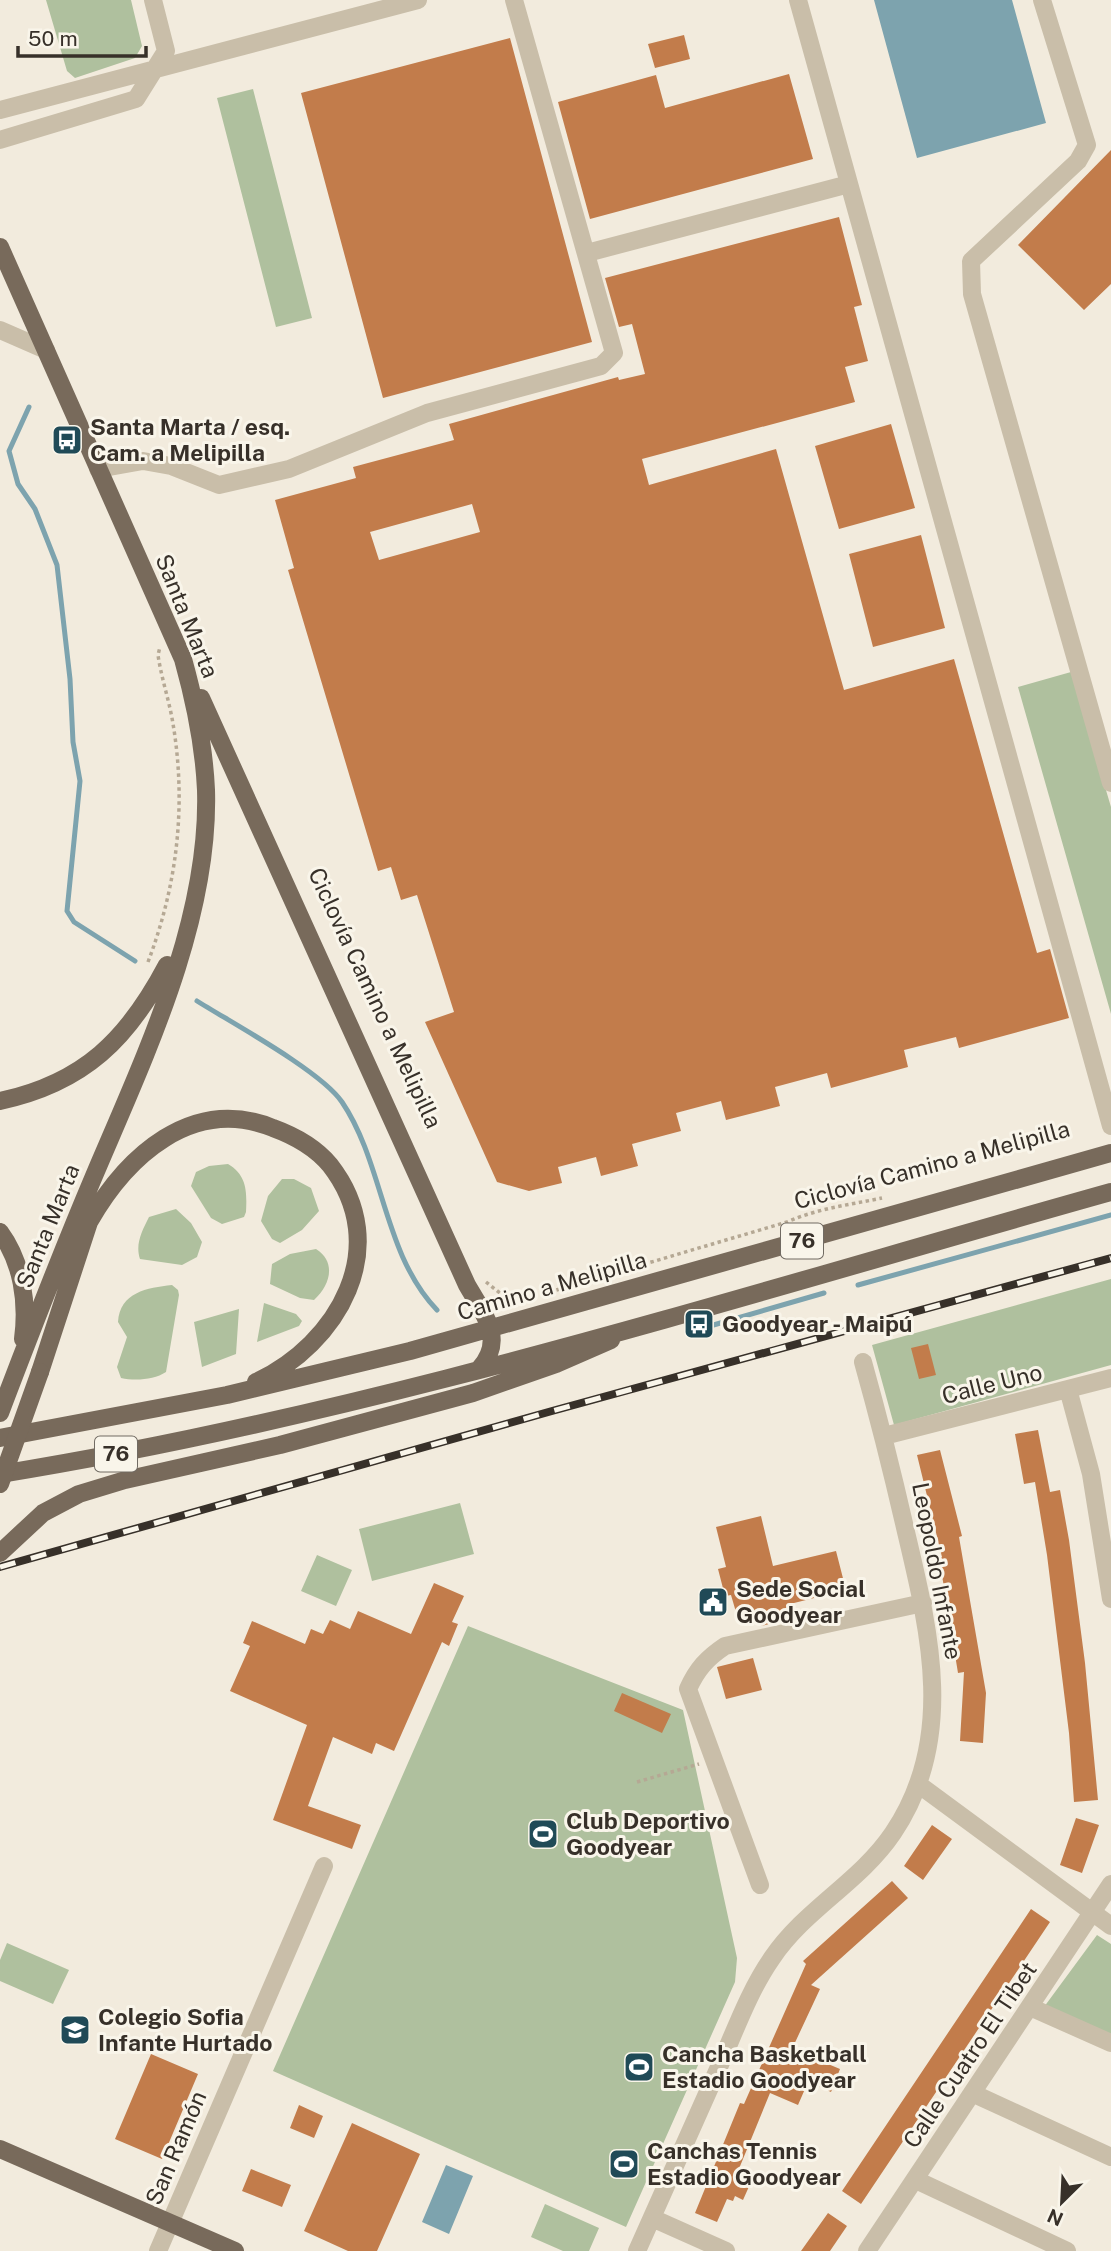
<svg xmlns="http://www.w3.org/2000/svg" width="1111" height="2251" font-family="'Public Sans',sans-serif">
<rect width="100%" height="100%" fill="#f2ebdd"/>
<path fill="#afc09e" d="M46,0H131L142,46L135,58L75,78L67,71Z
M253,89L312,318L276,327L217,98Z
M1071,672L1111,807V1014L1018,687Z
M228,1164C247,1175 247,1192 246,1212L244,1217L222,1224L211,1218L191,1186L196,1172L209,1166Z
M282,1179H294L311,1188L319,1211L302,1230L280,1243L272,1239L261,1221L268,1196Z
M176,1209L191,1223L202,1242L197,1257L182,1265L140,1259C135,1244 142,1231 149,1217Z
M316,1249C337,1262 330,1286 314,1300L300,1298L270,1284L272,1264L290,1254Z
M1111,1279V1365L894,1425L872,1345Z
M172,1285L178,1290L179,1295L166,1372C154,1380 135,1381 121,1378L117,1367L127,1337L118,1322C120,1292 147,1288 172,1285Z
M264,1303L296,1314L302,1321L299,1326L257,1342Z
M239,1309L236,1354L202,1367L194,1322Z
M460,1503L474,1554L372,1581L359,1529Z
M317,1555L352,1570L336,1606L301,1591Z
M468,1626L683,1710L737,1958L735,1982L626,2227L273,2071Z
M1097,1935L1111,1944V2035L1044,2007Z
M7,1943L69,1970L53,2004L0,1981V1960Z
M545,2204L599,2228L589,2251H563L531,2237Z"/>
<path fill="#7da3ae" d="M874,0H1012L1046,123L917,158Z
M446,2165L473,2176L449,2234L422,2222Z"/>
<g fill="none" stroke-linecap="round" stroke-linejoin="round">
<path stroke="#7da3ae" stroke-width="5" d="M29,407L9,451L18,484L35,509L57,565L70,679L73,742L80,781L67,911L74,922L135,961
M197,1001C232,1023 321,1071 342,1102C384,1164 383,1254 437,1310
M858,1285L1111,1215
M710,1326L824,1293"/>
</g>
<path fill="#c27c4b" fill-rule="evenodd" d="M684,35L690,59L655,68L648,44Z
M510,38L592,342L383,398L301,93Z
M789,74L813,159L590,219L558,102L656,75L665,108Z
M1111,150V284L1084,310L1018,245Z
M839,217L862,305L854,307L868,361L845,367L855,402L642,459L649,485L776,449L844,690L954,659L1037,953L1050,949L1069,1018L959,1048L956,1037L904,1050L908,1067L831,1088L827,1073L775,1087L780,1106L726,1120L721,1101L676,1113L681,1131L632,1144L638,1166L601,1176L596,1157L558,1167L562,1183L529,1191L497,1182L425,1022L454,1012L417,895L401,900L391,867L378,871L288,570L294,568L275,500L356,478L353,467L454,440L449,424L618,377L619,380L645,374L632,324L619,327L605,278ZM472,504L480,532L379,560L370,532Z
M891,424L915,508L839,529L815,446Z
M921,535L945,628L873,647L849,554Z
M928,1344L936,1375L919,1379L911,1348Z
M1038,1430L1050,1492L1060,1490L1069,1540L1085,1663L1098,1800L1074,1802L1069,1733L1047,1555L1035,1482L1024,1484L1015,1434Z
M940,1450L962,1536L959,1537L986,1693L983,1743L960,1741L964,1672L958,1673L939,1557H942L917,1455Z
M761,1516L773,1566L836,1551L846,1590L786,1605L790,1619L761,1626L758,1614L738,1619L731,1595L725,1596L718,1569L726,1567L716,1527Z
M434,1583L464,1596L452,1622L458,1624L449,1646L442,1642L394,1751L376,1743L372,1754L333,1737L308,1806L361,1825L352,1849L273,1820L307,1725L230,1691L250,1646L243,1643L252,1621L305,1644L311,1629L323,1634L330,1620L350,1629L358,1611L411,1634Z
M753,1658L762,1690L726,1699L717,1667Z
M622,1693L671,1714L662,1733L614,1711Z
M1076,1818L1099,1825L1082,1873L1060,1865Z
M932,1825L952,1839L923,1880L904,1866Z
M892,1881L908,1898L811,1985L820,1989L792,2049L840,2069L831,2092L808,2082L798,2105L770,2093L736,2176L751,2182L743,2200L735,2196L733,2201L727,2199L717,2222L695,2213L740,2103L744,2104L806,1964L803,1961Z
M1031,1909L1050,1922L861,2204L842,2191Z
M151,2054L198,2074L162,2159L115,2139Z
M299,2105L323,2116L314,2138L290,2128Z
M352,2123L420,2154L377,2251H348L304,2231Z
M251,2169L291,2185L282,2207L242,2191Z
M828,2213L847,2226L830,2251H801Z"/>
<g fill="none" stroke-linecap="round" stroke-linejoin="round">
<path stroke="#b5a894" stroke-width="3.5" stroke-dasharray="3.5 3.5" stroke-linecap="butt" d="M148,962C178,883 187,801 172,718C168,697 161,676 158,655L160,647
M486,1282L505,1297L529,1298
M543,1294L787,1222C819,1208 849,1205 882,1198
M637,1782L699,1764"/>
<path stroke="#c9bea9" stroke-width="18" d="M798,0L1111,1126
M1042,0L1087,145L1078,161L971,261L972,294L1111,783
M0,110L418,0
M0,140L136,99L166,51L153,0
M587,253L849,184
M0,330L46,350
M98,469L143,461L171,466L219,485L289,469L427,413L601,366L614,353L514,0
M1068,1389L1091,1474L1111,1599
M884,1436L1111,1378
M918,1784L1111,1926
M760,1885L688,1689C697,1669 707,1658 725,1646L923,1603
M1030,2007L1111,2043
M972,2093L1111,2157
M916,2180L1067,2251
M652,2218L726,2251
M158,2251L324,1866
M637,2251C664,2190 692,2128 719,2067C735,2031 749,1991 772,1958C805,1909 860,1882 893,1833C956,1740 930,1633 906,1532C893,1475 879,1419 863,1362
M867,2251L1111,1884"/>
<path stroke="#786a5b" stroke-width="18" d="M0,247L183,659C195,702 204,745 206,790C210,921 144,1058 94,1176C61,1254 30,1334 0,1413
M201,698L467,1285C483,1313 506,1339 480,1368
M0,1101C84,1083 128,1039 167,965
M89,1222C126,1157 192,1095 273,1128C295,1136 315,1147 330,1165C394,1247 338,1344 256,1382
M0,1232C22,1262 28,1302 23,1339
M40,1372L92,1213
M0,1438L227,1395L410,1351L1111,1153
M0,1474C377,1413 743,1295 1111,1192
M0,1553L43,1513L79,1494L125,1480L280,1445L473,1393L556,1364L611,1340
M0,2149L235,2251"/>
<g stroke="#373029" stroke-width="8">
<path id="rail" d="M0,1567L552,1411L1111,1258"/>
</g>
<use href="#rail" stroke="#f9f5ea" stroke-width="5" stroke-dasharray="16" stroke-linecap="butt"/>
<path stroke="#786a5b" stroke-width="18" d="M0,1484L40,1372"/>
</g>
<defs>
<g id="bus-square" transform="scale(1.575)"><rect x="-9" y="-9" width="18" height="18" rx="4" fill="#204a57" stroke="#f9f5ea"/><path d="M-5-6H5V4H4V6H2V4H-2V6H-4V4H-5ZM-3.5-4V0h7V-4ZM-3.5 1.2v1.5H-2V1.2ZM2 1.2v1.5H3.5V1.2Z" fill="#fff"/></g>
<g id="civic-square" transform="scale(1.575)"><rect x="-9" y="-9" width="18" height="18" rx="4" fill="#204a57" stroke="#f9f5ea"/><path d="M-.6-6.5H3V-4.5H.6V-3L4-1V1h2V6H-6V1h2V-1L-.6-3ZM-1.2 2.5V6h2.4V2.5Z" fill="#fff"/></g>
<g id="stadium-square" transform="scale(1.575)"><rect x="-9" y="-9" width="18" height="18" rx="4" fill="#204a57" stroke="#f9f5ea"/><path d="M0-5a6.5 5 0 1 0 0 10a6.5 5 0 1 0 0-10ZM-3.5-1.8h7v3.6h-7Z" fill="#fff"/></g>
<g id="school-square" transform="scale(1.575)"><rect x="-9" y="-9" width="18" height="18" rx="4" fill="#204a57" stroke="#f9f5ea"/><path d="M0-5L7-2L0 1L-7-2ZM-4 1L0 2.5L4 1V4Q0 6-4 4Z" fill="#fff"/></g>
</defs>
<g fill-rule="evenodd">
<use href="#bus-square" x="67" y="440"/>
<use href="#bus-square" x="699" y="1324"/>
<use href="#civic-square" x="713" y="1602"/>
<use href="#stadium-square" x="543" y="1834"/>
<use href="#school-square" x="75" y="2030"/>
<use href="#stadium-square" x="639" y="2067"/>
<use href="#stadium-square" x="624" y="2164"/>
</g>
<g text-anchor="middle" stroke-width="6" stroke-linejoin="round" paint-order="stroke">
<g fill="#f9f5ea" stroke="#716b63" stroke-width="2">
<rect x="781" y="1223.5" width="42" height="35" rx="5"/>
<rect x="95" y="1436.5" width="42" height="35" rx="5"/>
</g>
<g font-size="21" font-weight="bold" fill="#373029">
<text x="802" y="1248">76</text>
<text x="116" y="1461">76</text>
</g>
<g font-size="23" font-weight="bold" fill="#373029" stroke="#f9f5ea" text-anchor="start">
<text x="90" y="435">Santa Marta / esq.<tspan x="90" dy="26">Cam. a Melipilla</tspan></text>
<text x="722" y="1332">Goodyear - Maipú</text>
<text x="736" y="1597">Sede Social<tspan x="736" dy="26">Goodyear</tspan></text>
<text x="566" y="1829">Club Deportivo<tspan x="566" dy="26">Goodyear</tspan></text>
<text x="98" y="2025">Colegio Sofia<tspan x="98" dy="26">Infante Hurtado</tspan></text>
<text x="662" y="2062">Cancha Basketball<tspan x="662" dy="26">Estadio Goodyear</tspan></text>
<text x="647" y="2159">Canchas Tennis<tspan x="647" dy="26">Estadio Goodyear</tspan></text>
</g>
<g font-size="23" fill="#373029" stroke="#f9f5ea">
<text transform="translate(187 616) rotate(68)" y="8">Santa Marta</text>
<text transform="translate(375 998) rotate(65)" y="8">Ciclovía Camino a Melipilla</text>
<text transform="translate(932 1165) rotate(-15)" y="8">Ciclovía Camino a Melipilla</text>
<text transform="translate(48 1226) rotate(-68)" y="8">Santa Marta</text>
<text transform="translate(552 1286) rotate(-16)" y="8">Camino a Melipilla</text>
<text transform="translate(992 1384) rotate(-14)" y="8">Calle Uno</text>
<text transform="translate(937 1571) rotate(79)" y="8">Leopoldo Infante</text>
<text transform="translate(970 2055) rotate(-56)" y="8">Calle Cuatro El Tibet</text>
<text transform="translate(176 2148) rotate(-67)" y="8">San Ramón</text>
</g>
</g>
<g transform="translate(1062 2202) rotate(204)" stroke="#f9f5ea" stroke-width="5" paint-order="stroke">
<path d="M0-5L12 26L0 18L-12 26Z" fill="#373029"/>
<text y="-10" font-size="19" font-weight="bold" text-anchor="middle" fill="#373029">N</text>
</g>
<path d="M18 46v10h128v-10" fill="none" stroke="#373029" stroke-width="3.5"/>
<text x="28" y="46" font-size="21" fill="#373029" stroke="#f9f5ea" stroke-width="5" paint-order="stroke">50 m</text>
</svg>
